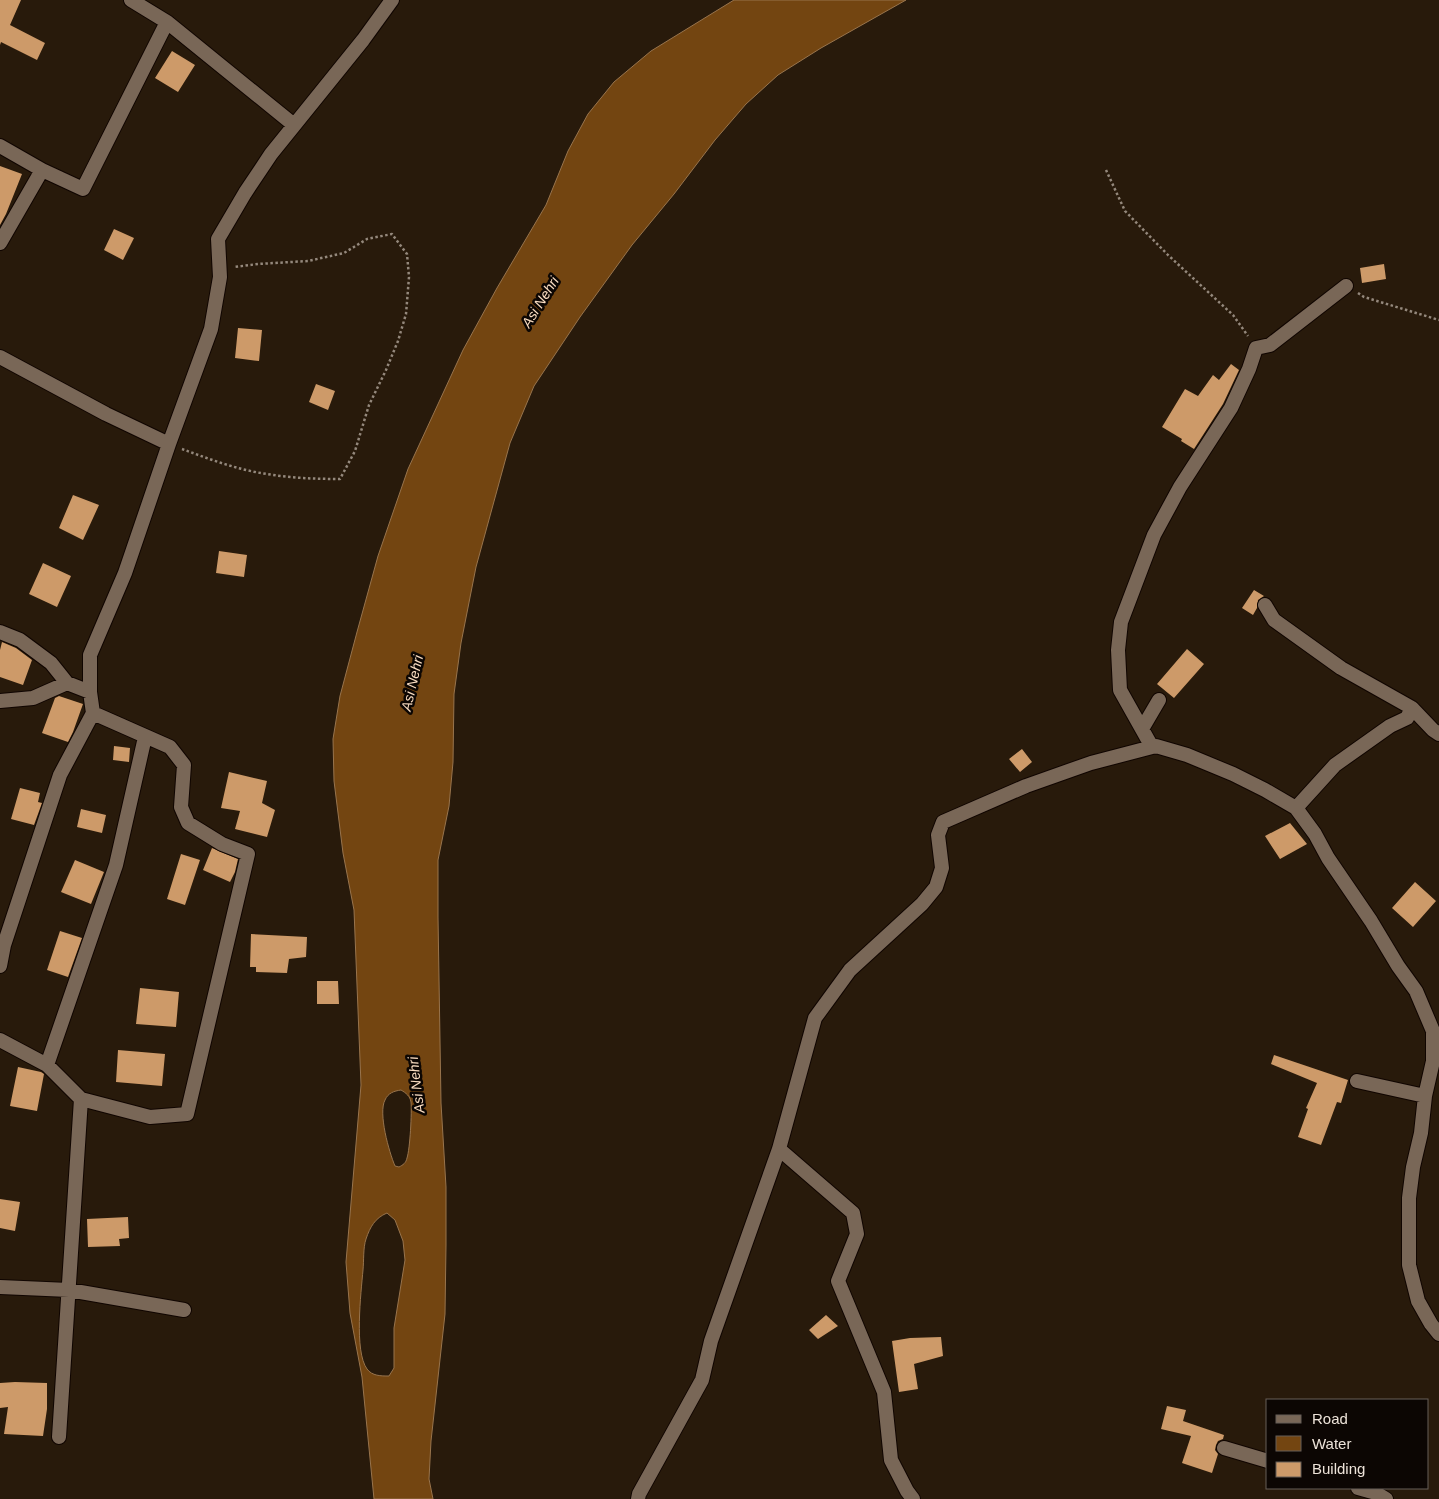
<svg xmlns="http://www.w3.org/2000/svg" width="1439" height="1499" font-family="Arial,sans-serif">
<rect width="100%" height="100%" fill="#281a0b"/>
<path fill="#734511" stroke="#98744d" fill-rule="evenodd" d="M734,0H906L821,48L778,75L746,104L715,140L674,194L632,245L580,317L534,386L510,443L476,567L461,643L454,694L453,762L449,806L438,860V917L441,1103L446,1187V1245L445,1314L431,1441L429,1479L433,1499H374L362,1377L350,1313L346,1262L361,1085L354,910L343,853L334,781L333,739L340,696L357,632L378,556L408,469L463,350L497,288L546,205L568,151L588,114L614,82L651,51ZM401,1090C406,1093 410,1096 411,1102C412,1112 410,1149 407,1158C406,1163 403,1165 399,1167L395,1166C389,1152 378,1113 385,1100C388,1093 394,1091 401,1090ZM387,1213L395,1220L403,1241L405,1260L394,1328V1368L389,1376C381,1376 372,1376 367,1369C354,1351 361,1293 363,1270C364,1260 363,1248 366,1239C370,1227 375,1218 387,1213Z"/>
<path fill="#cd9a69" d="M0,0H21L10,25L45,43L37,60L1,42L0,45Z
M172,51L195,65L178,92L155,78Z
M0,166L22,174L6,214L0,225Z
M114,229L134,238L123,260L104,250Z
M1384,264L1386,279L1362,283L1360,268Z
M238,328L262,330L259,361L235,358Z
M1231,364L1239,370L1223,404L1194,449L1181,441L1182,439L1162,427L1185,389L1198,396L1213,375L1219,380Z
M316,384L335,391L328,410L309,402Z
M73,495L99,505L83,540L59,528Z
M219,551L247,555L244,577L216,573Z
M43,563L71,576L57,607L29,594Z
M1254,590L1264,596L1258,600L1257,608L1253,615L1242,608Z
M2,642L16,648L32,660L23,685L0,677V650Z
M1187,649L1204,664L1174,698L1157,684Z
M59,696L83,704L73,732L68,742L42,733L55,698Z
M114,746L130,748L129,762L113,760Z
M1022,749L1032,762L1020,772L1009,759Z
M229,772L267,781L262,803L275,810L267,837L235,829L240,811L221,808Z
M20,788L40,793L38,802L42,803L34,825L11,819Z
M81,809L106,815L102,833L77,827Z
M1290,823L1307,844L1280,859L1265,836Z
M212,848L238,859L235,872L230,882L203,870Z
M181,854L200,860L185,905L167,899Z
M75,860L104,872L91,904L61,892Z
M1415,882L1436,901L1413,927L1392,908Z
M60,931L82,938L68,977L47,970Z
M251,934L307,937L306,957L289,959L287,973L256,972V967H250Z
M317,981H338L339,1004H317Z
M140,988L179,992L176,1027L136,1024Z
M118,1050L165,1054L162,1086L116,1082Z
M1274,1055L1348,1080L1341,1103L1337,1102L1321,1145L1298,1137L1308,1109L1306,1108L1317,1083L1271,1064Z
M18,1067L41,1072L44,1074L37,1111L10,1106Z
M0,1199L20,1202L15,1231L0,1228Z
M128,1217L129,1238L119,1239L120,1246L88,1247L87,1219Z
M826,1315L838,1326L818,1339L809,1330Z
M941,1337L943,1356L914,1364L918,1389L899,1392L892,1341L910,1338Z
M15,1382L47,1383V1409L43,1436L4,1434L8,1407L0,1408V1383Z
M1167,1406L1186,1410L1183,1421L1224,1435L1223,1439L1218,1441L1216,1445L1215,1450L1218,1454L1212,1473L1182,1463L1191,1436L1161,1429Z"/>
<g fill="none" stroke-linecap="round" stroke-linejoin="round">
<g stroke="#100500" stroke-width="16">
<path id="street" d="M131,0L167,22L294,125
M0,146L42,170L0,243
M42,170L83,189L167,22
M0,357L106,414L169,444
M1265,605L1274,620L1341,668L1412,708
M0,632L20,640L51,663L67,683
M90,692V655L125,573L169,444L211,329L220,277L218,239L245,193L271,154L363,40L392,0
M0,701L33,698L67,683L90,692L93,713L170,747L184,765L181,807L188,823L222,844L248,854L187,1114L150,1117L81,1099L47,1065L0,1040
M1142,729L1159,700
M1152,747L1120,690L1118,650L1121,622L1154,535L1180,487L1231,408L1249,369L1256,348L1270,345L1346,286
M1296,808L1335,765L1390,726L1407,718L1412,708L1433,730L1439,734
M0,966L4,945L60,775L93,713
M47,1065L116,865L145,737
M1357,1081L1425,1096
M779,1149L853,1213L857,1234L838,1281L884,1392L891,1460L907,1491L913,1499
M0,1287L69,1290L184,1310
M59,1437L81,1099
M1224,1448L1268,1461
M1358,1488L1376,1493L1386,1499
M638,1499L639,1494L702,1380L711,1341L779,1149L815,1018L850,970L922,904L936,887L942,868L938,835L943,822L1026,786L1091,763L1156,746L1187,755L1233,774L1265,790L1296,808L1315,834L1328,858L1371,921L1398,966L1416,991L1433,1031V1061L1425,1096L1421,1133L1413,1167L1409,1198V1265L1418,1301L1431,1324L1439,1334"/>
</g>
<path stroke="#94887c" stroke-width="2.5" stroke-dasharray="2.5 2.5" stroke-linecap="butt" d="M1106,170L1125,211L1168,255L1233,315L1248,336
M1358,293L1364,297L1439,320
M182,449C209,459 238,470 267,474C291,478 315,479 340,479L355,451L369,405L386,370L398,341L406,314L409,277L407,254L392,234L367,239L344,253L308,261L258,264L234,267"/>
<use href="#street" stroke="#796757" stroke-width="14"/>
</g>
<g text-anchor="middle" stroke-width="5" stroke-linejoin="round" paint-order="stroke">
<g font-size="14" font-style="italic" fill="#faddc2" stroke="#0c0603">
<text transform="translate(540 302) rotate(-58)" y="5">Asi Nehri</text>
<text transform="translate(412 683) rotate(-77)" y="5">Asi Nehri</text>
<text transform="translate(416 1085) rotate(-97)" y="5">Asi Nehri</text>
</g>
</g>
<rect x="1266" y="1399" width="162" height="90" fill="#0c0603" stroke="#665e59"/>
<rect x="1276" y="1415" width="25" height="8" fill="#796757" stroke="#665e59"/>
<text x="1312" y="1424" font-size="15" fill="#ede3d9">Road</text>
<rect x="1276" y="1436" width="25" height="15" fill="#734511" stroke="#665e59"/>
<text x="1312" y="1449" font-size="15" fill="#ede3d9">Water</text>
<rect x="1276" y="1462" width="25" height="15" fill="#cd9a69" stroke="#665e59"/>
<text x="1312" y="1474" font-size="15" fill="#ede3d9">Building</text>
</svg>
